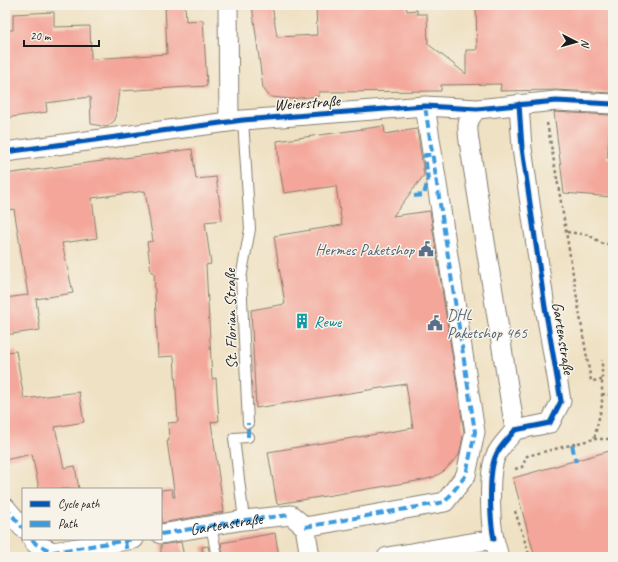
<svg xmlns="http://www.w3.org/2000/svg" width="618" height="562" font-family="Caveat,sans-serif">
<rect width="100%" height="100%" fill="#f7f3e8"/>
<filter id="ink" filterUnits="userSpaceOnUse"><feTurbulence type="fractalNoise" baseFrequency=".025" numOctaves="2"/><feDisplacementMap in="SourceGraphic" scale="8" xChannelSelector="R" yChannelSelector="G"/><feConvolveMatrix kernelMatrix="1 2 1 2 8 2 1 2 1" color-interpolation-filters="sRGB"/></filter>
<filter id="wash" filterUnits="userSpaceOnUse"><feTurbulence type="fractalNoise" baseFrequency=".012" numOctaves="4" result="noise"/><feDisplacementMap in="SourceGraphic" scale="16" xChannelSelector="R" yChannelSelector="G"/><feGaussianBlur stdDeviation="0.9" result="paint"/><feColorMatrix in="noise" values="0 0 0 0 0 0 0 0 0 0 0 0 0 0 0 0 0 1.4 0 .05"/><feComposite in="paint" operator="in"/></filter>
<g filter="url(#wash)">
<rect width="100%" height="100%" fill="#efe1c3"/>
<g id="blocks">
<path fill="#f4a69a" d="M165,5H185L186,21L203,20L207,86L119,91L115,120L107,127L91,124L90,97L46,103L47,112L5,118V30H13V14L54,12V27L90,26L91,59L167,54Z
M252,5H272L277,37L317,35L316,5H406L407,11L417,10V14H427L428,44L466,74V50H477L476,5H613L612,93L556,90L500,91L501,84L441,85V91L319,92V96L291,99L271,97L268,95L263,88Z
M554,112L611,115L607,158L613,159V197L564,193Z
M384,126L385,134L417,129L424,175L393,216L430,211L464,432L459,455L444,471L434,477L423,480L277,504L268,452L413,428L406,384L256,408L251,310L285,304L274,236L342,225L336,186L284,193L279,165L277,141Z
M192,149L196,179L216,177L222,220L205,222L211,264L206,265L212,379L216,378L219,421L211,422L224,512L161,523V490L172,489L173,497H175L167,441H169L168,423L178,422L174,356L158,357L154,272H151L147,242L153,241L145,191L92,198L97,238L62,243L73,293L36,299L40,330L5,335V298L28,295L14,209L5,211V174Z
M16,351L24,399L79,392L84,422L55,427L64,468L75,466L79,489H39L32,454L5,460V352Z
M613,450V557H535L513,478Z
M275,533L279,557H223L221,543Z
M181,542L184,557H161V545Z
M208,546L210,557H203L202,547Z"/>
</g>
</g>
<g filter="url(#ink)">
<use href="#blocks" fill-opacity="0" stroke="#867e70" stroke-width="1"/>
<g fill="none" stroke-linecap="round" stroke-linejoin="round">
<g stroke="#867e70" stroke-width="12">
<path id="lane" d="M243,120L250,229L241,278L248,423
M244,520L234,438L248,437
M211,525L217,557"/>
</g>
<g stroke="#867e70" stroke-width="21">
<path id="street" d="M228,5L229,122
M477,109C466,121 467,125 469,141L515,430
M5,152L243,120L425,106L477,109L556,101L613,104
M5,507L23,528
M305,527L445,502L466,475L475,432L425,106
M161,534L244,520L291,515L305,527L310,557
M32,539L36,544L53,552L134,539
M494,539C490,521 488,471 496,455C500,446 509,438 515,430L550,423L561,401L545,307L522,148L519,104
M387,557L494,539L499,557"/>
</g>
<path stroke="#867e70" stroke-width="2.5" stroke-dasharray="3 3" stroke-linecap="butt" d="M547,123C563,209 576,295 591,381L602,380
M567,232L589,235L603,244H613
M602,394L610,395
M594,439H611
M515,469L522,467L527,456L594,439L602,405V360
M515,511L530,557"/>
<use href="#lane" stroke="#fff" stroke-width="10"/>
<use href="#street" stroke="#fff" stroke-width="19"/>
<g stroke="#3c9bdf" stroke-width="4" stroke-dasharray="8 4" stroke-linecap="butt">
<path d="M414,196L424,195L428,179L425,155H432"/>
<path d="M248,437V423"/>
<path d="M572,445L576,462"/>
<path d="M5,507L23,528"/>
<path d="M305,527L445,502L466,475L475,432L425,106"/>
<path id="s1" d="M161,534L244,520L291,515"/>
<path d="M32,539L36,544L53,552L134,539"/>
<path d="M125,541L127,553"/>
</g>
<g stroke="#f7f3e8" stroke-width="8">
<path id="cycleway" d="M5,152L243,120L425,106L477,109L556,101L613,104
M494,539C490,521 488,471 496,455C500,446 509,438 515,430L550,423L561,401L545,307L522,148L519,104"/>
</g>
<use href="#cycleway" stroke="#0057b8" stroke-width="5"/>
</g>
</g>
<defs>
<g id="civic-bare" transform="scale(1.2)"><path d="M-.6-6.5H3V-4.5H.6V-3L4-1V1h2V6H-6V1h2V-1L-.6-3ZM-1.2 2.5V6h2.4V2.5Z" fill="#5c6f8a" stroke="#f7f3e8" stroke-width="2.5" paint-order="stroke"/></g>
<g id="building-bare" transform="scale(1.2)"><path d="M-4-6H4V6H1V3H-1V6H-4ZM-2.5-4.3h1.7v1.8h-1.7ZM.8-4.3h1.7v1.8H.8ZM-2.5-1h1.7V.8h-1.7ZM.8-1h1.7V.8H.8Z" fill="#0f9aa8" stroke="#f7f3e8" stroke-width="2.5" paint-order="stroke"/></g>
</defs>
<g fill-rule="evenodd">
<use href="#civic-bare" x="426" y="249"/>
<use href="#building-bare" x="302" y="321"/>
<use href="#civic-bare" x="435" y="323"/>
</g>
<g text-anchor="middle" stroke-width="3" stroke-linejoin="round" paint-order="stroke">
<g font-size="16" fill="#1c1c1c" stroke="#f7f3e8">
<text transform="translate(307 102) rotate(-4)" y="6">Weierstraße</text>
<text transform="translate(230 319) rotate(-91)" y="6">St. Florian Straße</text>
<text transform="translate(564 338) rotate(81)" y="6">Gartenstraße</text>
<text dy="6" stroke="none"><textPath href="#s1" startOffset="66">Gartenstraße</textPath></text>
</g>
<g font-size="16" fill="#4e5e75" stroke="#f7f3e8" text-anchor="end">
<text x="414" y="255">Hermes Paketshop</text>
<text x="447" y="320" text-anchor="start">DHL<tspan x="447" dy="18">Paketshop 465</tspan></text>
</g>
<g font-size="16" fill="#0d838f" stroke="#f7f3e8" text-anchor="start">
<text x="314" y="327">Rewe</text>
</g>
</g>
<rect width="618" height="562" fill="none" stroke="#f7f3e8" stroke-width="20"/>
<rect x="22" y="488" width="140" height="52" fill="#f7f3e8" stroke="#9f9d96"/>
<rect x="30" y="501" width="20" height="6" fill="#0057b8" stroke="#9f9d96"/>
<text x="58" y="508" font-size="12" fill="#1c1c1c">Cycle path</text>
<rect x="30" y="521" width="20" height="6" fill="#3c9bdf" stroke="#9f9d96"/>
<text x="58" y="528" font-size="12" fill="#1c1c1c">Path</text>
<g transform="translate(576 42) rotate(96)" stroke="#f7f3e8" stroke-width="3" paint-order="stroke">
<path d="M0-3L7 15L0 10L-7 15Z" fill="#1c1c1c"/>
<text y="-6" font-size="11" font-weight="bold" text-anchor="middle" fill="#1c1c1c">N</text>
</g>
<path d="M24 40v6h75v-6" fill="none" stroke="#1c1c1c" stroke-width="2"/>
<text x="30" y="40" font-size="12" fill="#1c1c1c" stroke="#f7f3e8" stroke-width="3" paint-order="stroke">20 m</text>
</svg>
